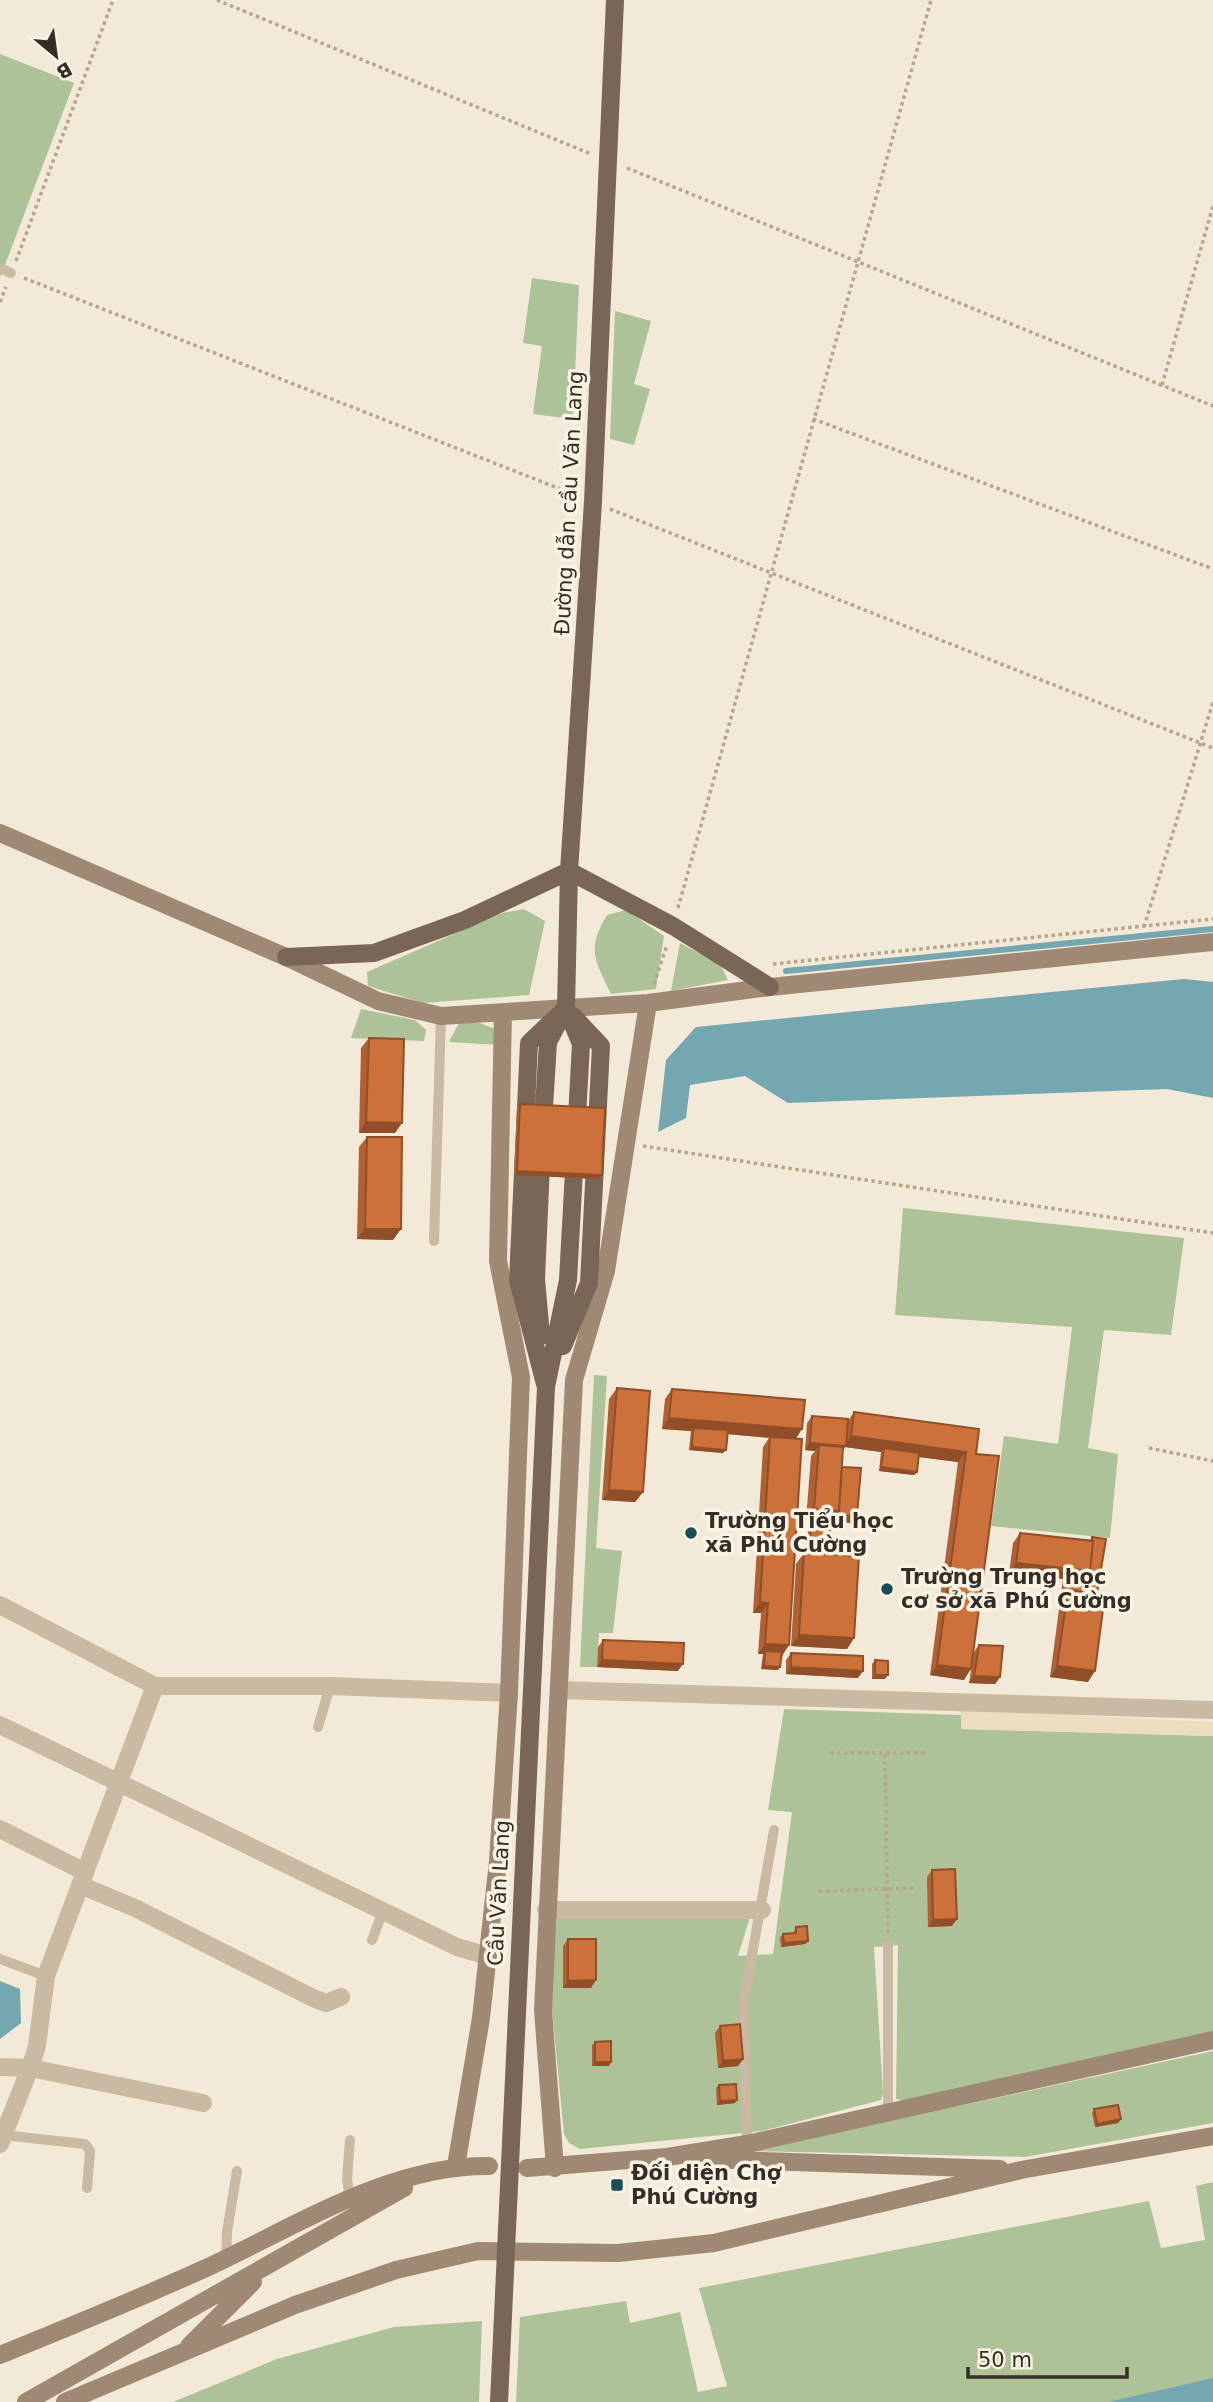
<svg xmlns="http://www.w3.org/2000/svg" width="1213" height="2402" font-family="'DejaVu Sans',sans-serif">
<rect width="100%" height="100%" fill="#f2e9d8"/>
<path fill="#aec297" d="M0,54L74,83L0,278Z
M532,278L579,285L573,419L533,414L542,346L523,343Z
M615,311L651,321L634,384L650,389L634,445L610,439Z
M524,909L545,921L529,995L423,1003L368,986L367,972L502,913Z
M626,910L664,936L656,989L611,994C595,960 586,950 607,915Z
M680,943L720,964L728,980L671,991Z
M361,1009L415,1020L426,1030L424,1041L351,1038Z
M459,1023H480L495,1029L500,1045L449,1042Z
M903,1208L1184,1238L1171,1335L1104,1330L1088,1448L1118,1454L1110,1538L991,1526L1004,1436L1058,1444L1072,1327L895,1315Z
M594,1375L607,1376L596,1548L622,1551L613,1633H599L597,1667H580Z
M784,1709L961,1715V1729L1213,1736V2032L904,2101L896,2099L898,1945L874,1947L883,2093L881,2100L762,2131L580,2149L569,2143L564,2134L551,1999L557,1918L750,1917L738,1956L773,1954L792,1812L768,1810Z
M1213,2051V2123L1025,2157L751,2151Z
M1213,2182V2402H516L520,2317L626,2301L630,2323L680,2312L698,2392L727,2386L699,2288L1149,2201L1161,2248L1205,2240L1196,2186Z
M482,2321L479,2402H173L277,2359L394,2327Z"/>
<path fill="#ecddbe" d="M961,1710L1213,1722V1736L961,1729Z"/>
<path fill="#75a7b1" d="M1184,979L1213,982V1098L1167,1089L788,1103L745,1076L690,1085L686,1118L658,1132L666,1060L696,1027Z
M0,1981L20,1989L21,2023L0,2039Z
M1213,2378V2402H1108Z"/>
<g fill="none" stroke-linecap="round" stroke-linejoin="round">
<path stroke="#75a7b1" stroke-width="6" d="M786,971L1213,929"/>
<path stroke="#b7a58d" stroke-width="3.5" stroke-dasharray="3.5 3.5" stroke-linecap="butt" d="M217,0L591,154
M627,168L1213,406
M16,261L113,0
M24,278L573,494
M0,302L6,287
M1162,385L1213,206
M813,419L1213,569
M610,509L1213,748
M678,908L931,0
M1144,927L1213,702
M773,964L1213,919
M654,984L667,945
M643,1146L1213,1233
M1149,1448L1213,1461
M830,1753H926
M885,1754L888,1933
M819,1891L916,1888"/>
<path stroke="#cbbaa3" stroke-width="10" d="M0,268L11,273
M434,1241L441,1016
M318,1727L330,1686
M372,1940L383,1911
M0,1959L46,1976
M888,2113V1946
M3,2135L85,2144L90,2151L87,2188
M350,2140L347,2179L350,2200
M747,2144L744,2001L774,1830
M226,2259L227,2232L237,2171"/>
<path stroke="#cbbaa3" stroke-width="18" d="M0,1605L155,1686H330L509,1693
M559,1690L1213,1710
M0,1725L457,1947L488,1956
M0,1829L85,1872
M80,1885L135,1908L313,1998L326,2003L341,1997
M546,1910H762
M0,2067L30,2068L37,2046L46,1976L155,1686
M0,2144L30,2068L203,2103"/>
<path stroke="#9f8975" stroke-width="18" d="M0,833L286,957L378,1001L441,1016L648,1003L770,987L1213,942
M706,2159L1000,2169
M456,2166L481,2018L498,1861L509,1693L521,1377L498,1261L503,1012
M527,2168L667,2157L747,2144L1213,2040
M555,2168L543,2010L574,1380L606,1271L648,1003
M189,2346L253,2282
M0,2355C69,2327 138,2299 206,2268C295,2227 389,2165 489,2166
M26,2402L404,2188
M65,2402L295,2305L396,2270L478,2251L618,2253L714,2243L1021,2170L1213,2136"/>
<path stroke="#796656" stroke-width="18" d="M286,957L374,953L465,920L569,871L673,926L770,987
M541,1336L536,1279L542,1141L548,1042L559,1021
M563,1346L589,1283L601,1046L573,1016
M545,1384L518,1280L529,1043L566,1008
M546,1387L568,1280L581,1044L566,1008L569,871L593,502L615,0"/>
<path stroke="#796656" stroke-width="18" d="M499,2402L546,1387"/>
</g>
<path fill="#b06133" d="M369,1038L395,1133H359L361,1048Z
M520,1104L602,1175L599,1179L514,1175L517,1108Z
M367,1137L393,1240L357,1239L359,1147Z
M617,1388L643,1492L635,1502L602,1500L609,1399Z
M672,1389L796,1438L782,1656L780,1667L778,1670L761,1669L763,1654H758L761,1613H753L763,1447L769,1438L727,1434L723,1453L689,1450L691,1431L662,1429L665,1399Z
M854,1412L976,1454L964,1680L930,1675L958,1462L918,1457L917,1472L914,1475L879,1471L881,1452L845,1447L843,1449L842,1467L852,1523L806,1520L811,1456L815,1451L805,1450L807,1423L812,1416L848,1421Z
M811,1527L829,1552L827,1554L854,1638L847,1649L791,1646L796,1564L804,1553H806L808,1531Z
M1020,1533L1090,1540L1092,1537L1097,1593L1088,1682L1050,1677L1063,1579L1009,1573L1013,1543Z
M603,1640L678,1671L597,1667L598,1647Z
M979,1645L1000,1677L995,1684L969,1683L974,1652Z
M791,1653L858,1678L786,1674V1660Z
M875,1660L885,1679H872V1664Z
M932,1870L952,1926L928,1927L927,1877Z
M796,1927L808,1941L805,1944L781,1947L780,1937L783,1934L794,1933V1931Z
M568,1939L591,1988H563V1946Z
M720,2026L743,2059L738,2066L718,2068L715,2033Z
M595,2042L609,2066H592V2045Z
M719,2085L735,2103L717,2105L716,2088Z
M1094,2109L1121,2119L1118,2123L1095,2127L1092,2113Z"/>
<path fill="#904f29" d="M366,1122L402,1123L395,1133H359Z
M517,1171L602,1175L599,1179L514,1175Z
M365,1229H401L393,1240L357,1239Z
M669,1418L802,1429L795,1440L693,1431V1428L691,1431L662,1429Z
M851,1436L966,1452L958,1462L883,1452L884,1448L881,1452L845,1447L841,1453L819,1445L815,1451L805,1450L810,1443L844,1446Z
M692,1447L726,1450L723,1453L689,1450Z
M881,1467L917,1472L914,1475L879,1471Z
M609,1490L643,1492L635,1502L602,1500Z
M814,1509L839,1511L857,1516L852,1523L806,1520Z
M809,1551L829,1552L826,1556L806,1554Z
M1016,1563L1090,1571L1082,1581L1067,1572L1063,1579L1009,1573Z
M760,1602L768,1603L761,1613H753Z
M799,1635L854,1638L847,1649L791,1646Z
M765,1644L789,1645L782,1656L765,1655V1651L763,1654H758Z
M602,1660L683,1664L678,1671L597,1667Z
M937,1665L971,1669L964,1680L930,1675Z
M764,1666L780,1667L778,1670L761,1669Z
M1057,1666L1095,1671L1088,1682L1050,1677Z
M791,1667L863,1671L858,1678L786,1674Z
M875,1675H888L885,1679H872Z
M974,1676L1000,1677L995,1684L969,1683Z
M957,1919L952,1926L928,1927L933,1920Z
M808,1941L805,1944L781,1947L784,1943Z
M596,1980L591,1988H563L568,1981Z
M743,2059L738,2066L718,2068L723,2061Z
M595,2062H611L609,2066H592Z
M737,2100L735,2103L717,2105L720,2101Z
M1121,2119L1118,2123L1095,2127L1097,2124Z"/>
<path fill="#cd713b" stroke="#904f29" stroke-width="2" d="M369,1038L404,1039L402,1123L366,1122Z
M520,1104L605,1108L602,1175L517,1171Z
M367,1137H402L401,1229H365Z
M617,1388L650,1391L643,1492L609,1490Z
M672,1389L805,1400L802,1429L669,1418Z
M854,1412L979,1429L976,1454L999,1456L971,1669L937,1665L966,1452L851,1436Z
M812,1416L848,1419L846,1446L810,1443Z
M693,1428L728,1430L726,1450L692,1447Z
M770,1437L802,1439L789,1645L765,1644L768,1603L760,1602Z
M819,1445L843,1447L839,1511L814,1509Z
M884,1448L919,1453L917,1472L881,1467Z
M842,1467L861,1468L857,1516L836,1515L839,1511Z
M811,1527L830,1528L829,1552L809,1551Z
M1020,1533L1093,1541L1090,1571L1016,1563Z
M1092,1537L1106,1539L1097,1593L1068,1590L1065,1593L1067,1572L1087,1574L1090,1571L1093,1541L1092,1540Z
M804,1553L859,1556L854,1638L799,1635Z
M1068,1590L1105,1594L1095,1671L1057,1666Z
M603,1640L684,1643L683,1664L602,1660Z
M979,1645L1003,1646L1000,1677L974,1676Z
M765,1651L782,1652L780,1667L764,1666Z
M791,1653L863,1656V1671L791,1667Z
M875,1660L888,1661V1675H875Z
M955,1869L957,1919L933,1920L932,1870Z
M807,1926L808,1941L784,1943L783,1934L796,1933V1927Z
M568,1939H596V1980L568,1981Z
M740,2024L743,2059L723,2061L720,2026Z
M611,2041V2062H595V2042Z
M736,2084L737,2100L720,2101L719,2085Z
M1118,2105L1121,2119L1097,2124L1094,2109Z"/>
<g fill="#194d59" stroke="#faf3e4" stroke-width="2.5">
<circle cx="691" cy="1533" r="7"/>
<circle cx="887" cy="1589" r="7"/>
<rect x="610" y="2178" width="14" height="14" rx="3.5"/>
</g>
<g text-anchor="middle" stroke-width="7" stroke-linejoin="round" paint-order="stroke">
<g font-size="21" fill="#362d26" stroke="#faf3e4">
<text transform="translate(569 503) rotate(-87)" y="7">Đường dẫn cầu Văn Lang</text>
<text transform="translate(499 1893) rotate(-87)" y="7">Cầu Văn Lang</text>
</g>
<g font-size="21" font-weight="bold" fill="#362d26" stroke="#faf3e4" text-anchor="start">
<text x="705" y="1528">Trường Tiểu học<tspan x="705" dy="24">xã Phú Cường</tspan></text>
<text x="901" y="1584">Trường Trung học<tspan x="901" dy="24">cơ sở xã Phú Cường</tspan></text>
<text x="631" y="2180">Đối diện Chợ<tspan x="631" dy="24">Phú Cường</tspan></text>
</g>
</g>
<g transform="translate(56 56) rotate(151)" stroke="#faf3e4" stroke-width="5" paint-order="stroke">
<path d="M0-5L12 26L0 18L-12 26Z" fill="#362d26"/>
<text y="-10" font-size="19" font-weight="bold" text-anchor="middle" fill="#362d26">B</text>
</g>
<path d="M968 2367v10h159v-10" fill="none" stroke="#362d26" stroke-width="3.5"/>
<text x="978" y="2367" font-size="21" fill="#362d26" stroke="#faf3e4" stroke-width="5" paint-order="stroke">50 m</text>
</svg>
